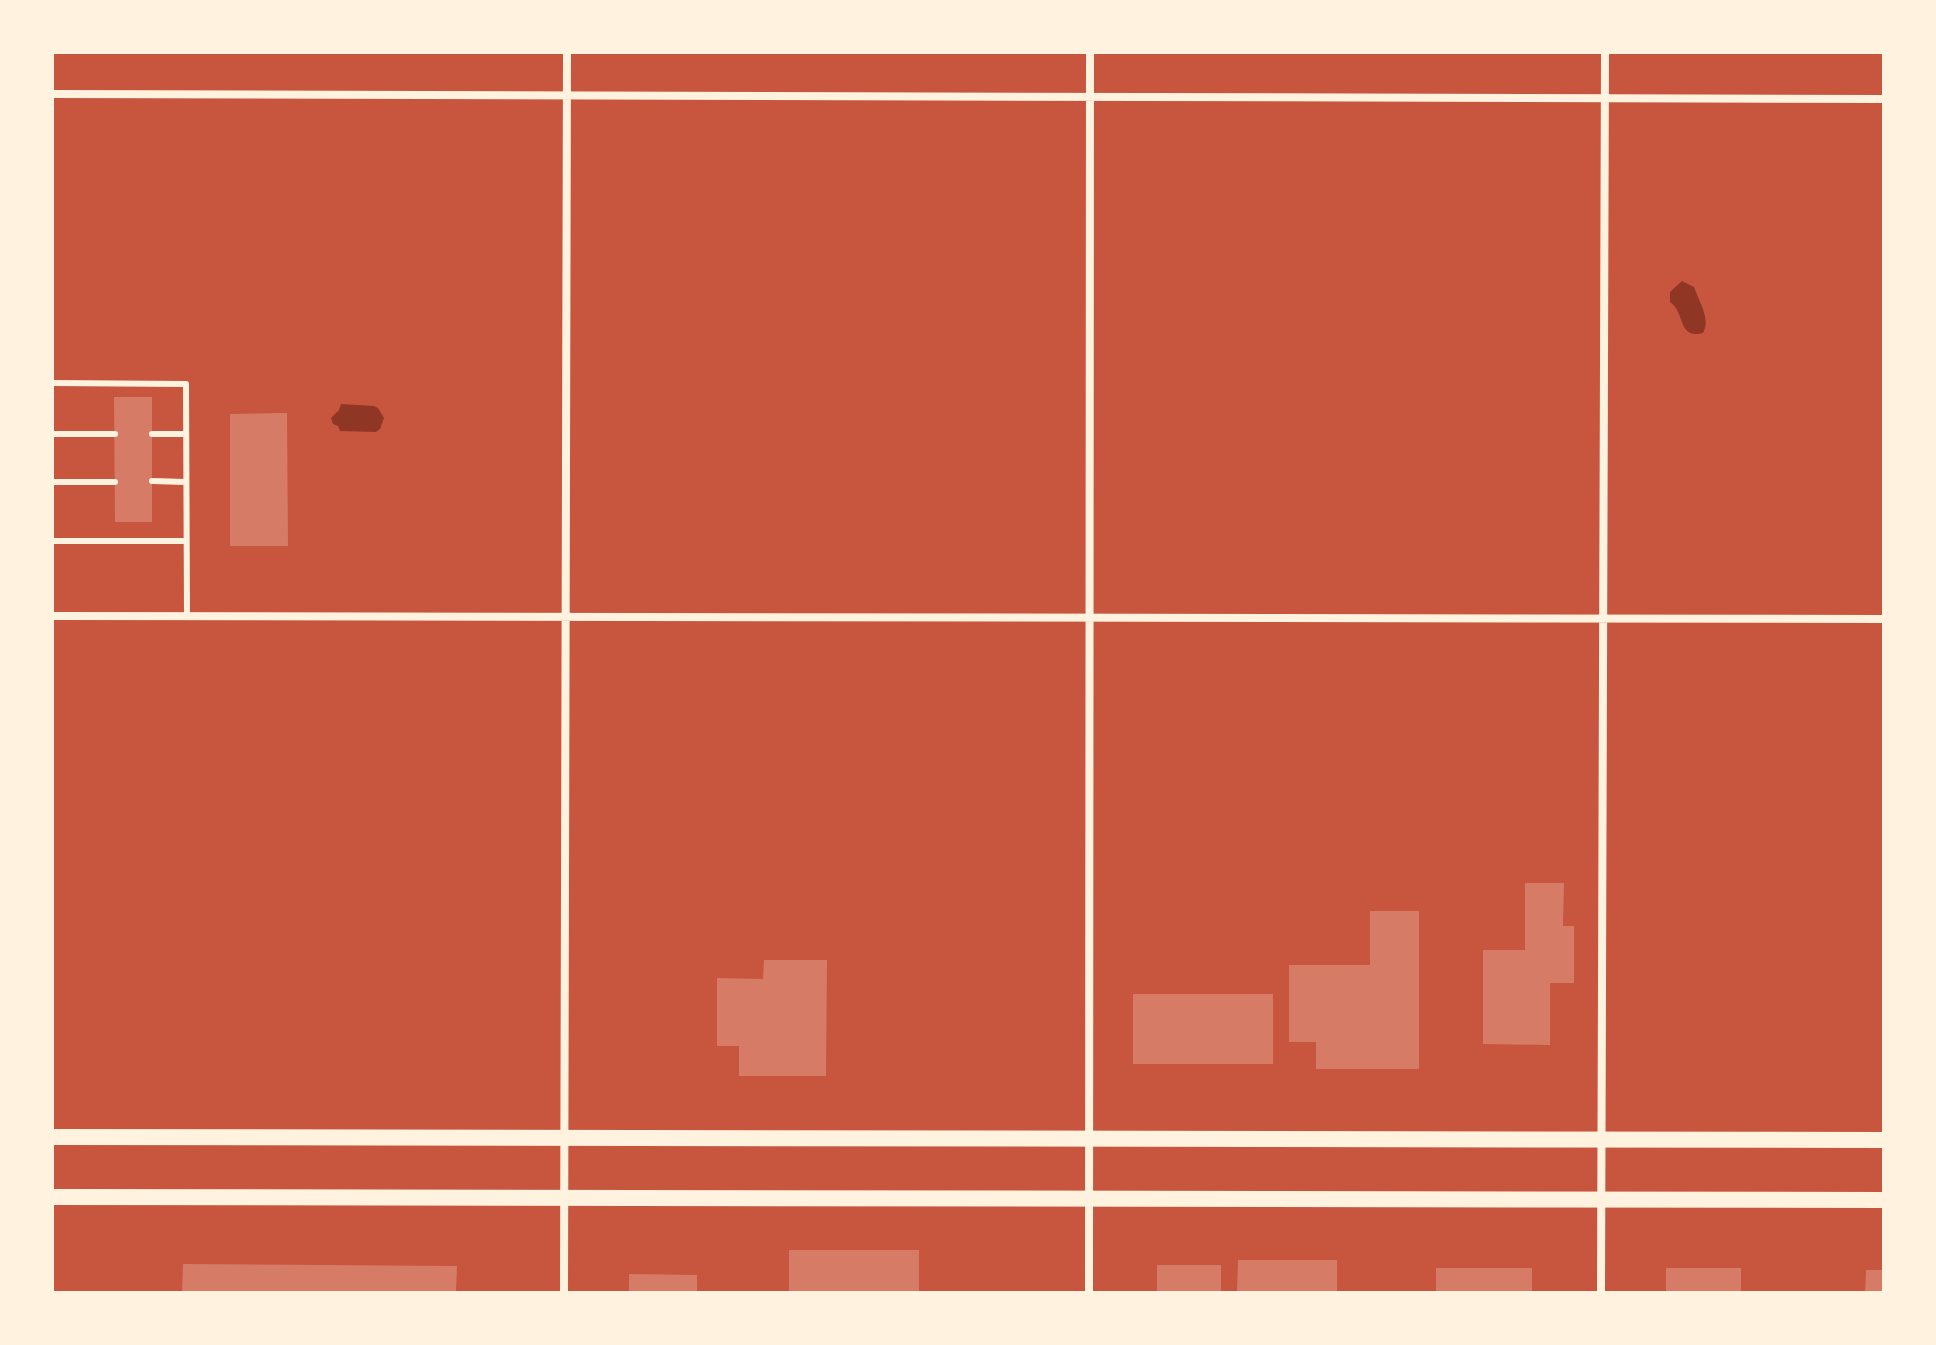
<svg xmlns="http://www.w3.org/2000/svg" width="1936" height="1345" font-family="'Noto Sans',sans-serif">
<rect width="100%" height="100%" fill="#c8553d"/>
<path fill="#8f3625" d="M1682,281L1694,287C1699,302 1711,319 1703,333C1677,339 1686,313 1670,302V292Z
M341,404L374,406L378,408L384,418L380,429L376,432L340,431L338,426L333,424L331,418L339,410Z"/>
<path fill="#d67c66" d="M114,397H152V522H115Z
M287,413L288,546H230V414Z
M1525,883H1564L1563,926H1574V983H1550V1045L1483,1044V950H1525Z
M1370,911H1419V1069H1316V1042H1289V965H1370Z
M764,960H827L826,1076H739V1046H717V978L763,979Z
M1133,994H1273V1064H1133Z
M789,1250H919V1293H789Z
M1238,1260H1337V1293H1237Z
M183,1264L457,1266L456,1293H182Z
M1157,1265H1221V1293H1157Z
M1436,1268H1532V1293H1436Z
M1666,1268H1741V1293H1666Z
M1866,1270H1884V1293H1865Z
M629,1274L697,1275V1293H629Z"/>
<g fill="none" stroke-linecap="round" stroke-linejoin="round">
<path stroke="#fff3e0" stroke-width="6" d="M52,383L186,384L187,616
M52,434H115
M152,434H186
M152,481L186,482
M52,482H115
M52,541H186"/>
<path stroke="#fff3e0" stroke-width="8" d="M52,94L1884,99
M52,616L1884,619
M564,1293L567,52
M1089,1293L1090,52
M1601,1293L1605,52"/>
<path stroke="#fff3e0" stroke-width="16" d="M52,1137L1884,1140
M52,1197L1884,1200"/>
</g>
<rect width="1936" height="1345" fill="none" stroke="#fff3e0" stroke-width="108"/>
</svg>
